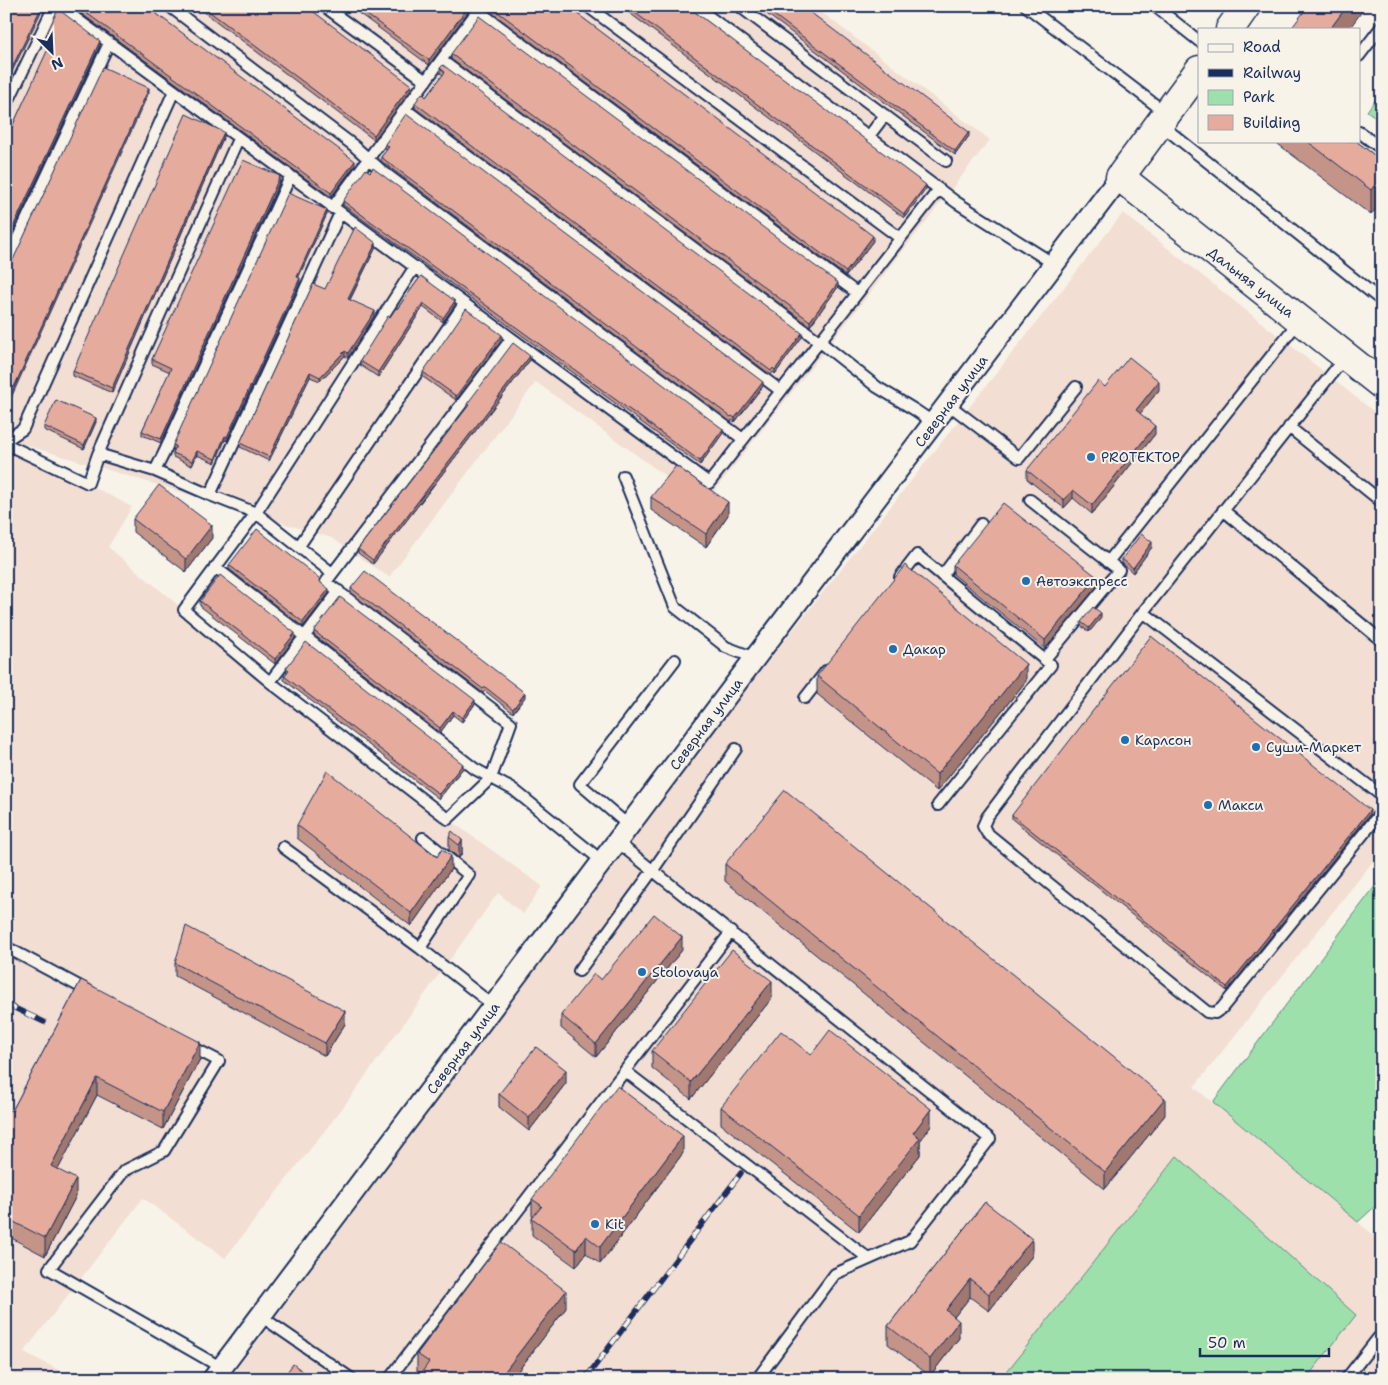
<svg xmlns="http://www.w3.org/2000/svg" width="1388" height="1385" font-family="'Shantell Sans',sans-serif">
<rect width="100%" height="100%" fill="#f7f3e8"/>
<filter id="ink" filterUnits="userSpaceOnUse"><feTurbulence type="fractalNoise" baseFrequency=".02" numOctaves="2"/><feDisplacementMap in="SourceGraphic" scale="10" xChannelSelector="R" yChannelSelector="G"/><feConvolveMatrix kernelMatrix="1 2 1 2 8 2 1 2 1" color-interpolation-filters="sRGB"/></filter>
<g filter="url(#ink)">
<path fill="#f2ded2" d="M6,6H813L990,140L704,504L536,382L389,577L332,538L6,439Z
M1123,213L1382,418V850L1194,1087L1382,1242V1379H229L725,716Z
M6,442L132,507L108,547L184,610L448,819L542,886L523,914L498,893L344,1106L225,1258L143,1198L24,1352L76,1379H6Z"/>
<path fill="#9ee0ab" stroke="#5c8884" d="M1382,91V122L1367,111Z
M1382,877V1200L1358,1222L1213,1102Z
M1177,1156L1356,1315L1306,1379H1001Z"/>
<g fill="none" stroke-linecap="round" stroke-linejoin="round">
<g stroke="#1b2f5e" stroke-width="14">
<path id="lane" d="M59,6L709,483L939,189
M169,6L353,145L382,171L743,439
M324,6L426,81
M472,6L857,293
M587,6L900,238
M695,6L956,202L1054,264
M739,6L946,161
M1026,6L1166,113
M1157,6L1156,7L1199,41
M1359,56L1382,26
M441,60L819,341L877,387L915,410L934,423
M6,106L54,6
M405,109L781,391
M1160,124L1382,301
M1359,132L1382,149
M869,136L885,115
M332,208L481,6
M6,263L109,43
M414,268L256,513L184,610L270,682L448,819L491,778L511,723L326,582L511,339
M1345,357L1143,612L987,817L983,826L987,833L1207,1012L1215,1013L1222,1008L1382,811
M948,404L1019,458L1076,387
M1289,427L1382,502
M6,440L23,429L174,91
M6,444L88,483L98,454L238,139
M98,454L155,471L164,453L290,177
M155,471L210,495L340,213
M623,476L675,607L726,647L755,658
M210,495L256,513L332,573
M1030,500L1119,570L1045,659
M1223,510L1382,641
M299,546L464,304
M1108,562L1299,321
M215,567L475,769L514,790L602,861
M942,576L981,524
M900,577L917,555L1051,665L938,805
M1143,612L1382,796
M270,682L339,591
M805,698L826,671
M629,826L580,784L675,660
M617,842L990,1139L910,1241L835,1274L757,1379
M283,847L420,948L494,1006
M6,947L90,992
M420,948L469,875L423,838
M579,971L653,870L736,749
M188,1045L219,1061L164,1151L124,1171L49,1269L222,1368
M625,1071L869,1259
M262,1317L352,1379
M389,1379L731,932
M1346,1379L1378,1338L1382,1341"/>
</g>
<g stroke="#1b2f5e" stroke-width="24">
<path id="street" d="M213,1379L755,658L1120,177"/>
</g>
<g stroke="#1b2f5e" stroke-width="31">
<path id="secondary" d="M1230,29L1246,6
M1199,70L1120,177L1382,385"/>
</g>
<use href="#lane" stroke="#f7f3e8" stroke-width="10"/>
<use href="#street" stroke="#f7f3e8" stroke-width="20"/>
<use href="#secondary" stroke="#f7f3e8" stroke-width="28"/>
<g stroke="#1b2f5e" stroke-width="5.5">
<path id="rail" d="M6,1004L44,1022
M585,1379L741,1173"/>
</g>
<use href="#rail" stroke="#f7f3e8" stroke-width="4" stroke-dasharray="11" stroke-linecap="butt"/>
</g>
<path fill="#c59488" stroke="#1b2f5e" d="M71,6H146L355,165L331,197Z
M196,6H306L411,90L374,140Z
M349,6H468V12L429,65Z
M487,6H567L873,241L846,276L487,9Z
M620,6H687L926,189L904,218Z
M756,6H802L969,136L955,155Z
M46,35L100,45L6,246V140L52,42L46,39Z
M451,54L838,287L810,326L451,59Z
M440,68L802,337L775,374L773,372L771,375L415,108V103L426,97L443,75L440,73Z
M149,92L9,275L6,273V265H7L12,262Z
M224,136L112,393L73,376V371Z
M1274,141H1356L1382,161L1371,215Z
M385,144L763,386L735,422L732,420L731,422L381,161V157L387,150L385,148Z
M280,181L161,443L142,435V431L170,372L152,364V359Z
M343,201L723,433L700,465L343,205Z
M327,214L298,277L300,282L227,441L225,440L215,463L197,455L192,466L173,457V453L174,450L173,449V445Z
M376,247L350,300L375,315L348,358L345,356L320,381L310,377L269,461L240,447V443L325,289Z
M421,276L455,305L443,322L423,307L378,377L360,365V361L390,317L397,309Z
M502,340L456,400L423,377V372Z
M530,360L373,564L358,553V549L467,407V404Z
M1105,387L1159,390L1140,413L1155,434L1092,514L1073,498L1064,508L1027,479V470Z
M96,422L84,449L44,430V426Z
M651,497L728,515L706,547L651,510Z
M133,519L212,538L186,572L133,532Z
M1152,547L1133,573L1122,563V559Z
M229,565L321,583L329,593L303,627L229,569Z
M953,565L1097,586L1045,649L953,574Z
M351,588L525,697L513,713L485,691L483,693L351,593Z
M200,601L295,638L275,664L200,606Z
M1101,618L1089,632L1081,626V622Z
M314,631L475,704L462,722L453,715L440,733L314,635Z
M286,668L463,768L439,799L284,680V676L287,673Z
M817,676L1026,681L937,791L817,694Z
M1370,814L1227,991L1012,819V815Z
M297,825L451,869L411,926L297,838Z
M449,837L462,840V853L459,858L449,850Z
M725,864L1165,1115L1105,1189L725,881Z
M682,950L596,1057L561,1028V1015L601,980Z
M175,963L345,1024L325,1056L175,976Z
M81,980L200,1059L163,1129L97,1095L58,1169L76,1196L45,1256L6,1235V1109L12,1111Z
M772,998L691,1099L652,1068V1051Z
M811,1055L931,1126L920,1141V1155L859,1232L721,1124V1107Z
M566,1083L529,1131L499,1107V1094Z
M683,1153L600,1264L586,1253L576,1267L532,1235V1218L533,1217L532,1216V1199Z
M985,1202L1032,1256L989,1311L970,1297L954,1317L959,1338L930,1376L888,1344V1326Z
M566,1308L512,1379H420V1375L421,1373L417,1371V1354Z"/>
<path fill="#a0786f" stroke="#1b2f5e" d="M42,6H44L6,84V80Z
M1347,6H1366L1349,29H1330Z
M468,7V12L429,65V60Z
M100,41V45L6,246V242Z
M411,85V90L374,140V135Z
M149,88V92L6,409V405Z
M224,132V136L112,393V388Z
M969,132V136L955,155V151Z
M355,161V165L331,197V193Z
M280,176V181L161,443V439Z
M1382,176V201L1371,215V190Z
M926,185V189L904,218V214Z
M327,210V214L297,281V277Z
M873,236V241L846,276V272Z
M376,243V247L348,303V299Z
M300,278V282L227,441V437Z
M838,283V287L810,326V321Z
M455,301V305L443,322V318Z
M423,303V307L378,377V372Z
M375,311V315L348,358V353Z
M802,333V337L775,374V370Z
M502,335V340L456,400V396Z
M345,351V356L320,381V377Z
M530,356V360L373,564V560Z
M310,372V377L269,461V457Z
M1159,381V390L1136,419V410Z
M763,382V386L735,422V418Z
M96,418V422L84,449V445Z
M1155,426V434L1092,514V505Z
M723,429V433L700,465V461Z
M225,436V440L215,463V459Z
M197,451V455L192,466V461Z
M1073,490V498L1064,508V500Z
M728,502V515L706,547V534Z
M212,525V538L186,572V559Z
M1152,542V547L1133,573V568Z
M1097,577V586L1045,649V640Z
M329,589V593L303,627V622Z
M1101,613V618L1089,632V628Z
M295,633V638L275,664V659Z
M1026,664V681L937,791V774Z
M525,693V697L513,713V709Z
M475,700V704L462,722V718Z
M453,711V715L440,733V728Z
M463,764V768L439,799V794Z
M1370,810V814L1227,991V987Z
M462,840V853L459,858V845Z
M451,856V869L411,926V913Z
M682,937V950L596,1057V1044Z
M772,981V998L691,1099V1082Z
M345,1011V1024L325,1056V1043Z
M200,1042V1059L163,1129V1112Z
M566,1070V1083L529,1131V1118Z
M97,1078V1095L51,1183V1166Z
M1165,1098V1115L1105,1189V1172Z
M931,1109V1126L920,1141V1155L859,1232V1215L913,1133Z
M683,1136V1153L600,1264V1247Z
M76,1179V1196L45,1256V1238Z
M586,1236V1253L576,1267V1250Z
M1032,1239V1256L989,1311V1294Z
M970,1279V1297L946,1327V1310Z
M566,1291V1308L512,1379H499Z
M959,1321V1338L930,1376V1359Z"/>
<path fill="#e5ac9e" stroke="#1b2f5e" d="M6,6H42L6,80Z
M77,6H146L355,161L331,193Z
M202,6H306L411,85L374,135Z
M355,6H468V7L429,60Z
M490,6H567L873,236L846,272Z
M626,6H687L926,185L904,214Z
M762,6H802L969,132L955,151Z
M1308,6H1347L1330,29H1291Z
M58,9L100,41L6,242V140L53,38L46,35Z
M479,16L838,283L810,321L451,54Z
M443,65L802,333L775,370L773,368L771,371L415,103L422,93L426,97L445,72L440,68Z
M103,67L149,88L6,405V282L11,271L6,269V265H7L12,262Z
M186,114L224,132L112,388L73,371Z
M406,114L763,382L735,418L732,416L731,417L381,157L389,147L385,144Z
M1307,141H1356L1382,161V176L1371,190Z
M243,160L280,176L161,439L142,431L171,368L152,359Z
M373,168L723,429L700,461L343,201L366,169L370,172Z
M288,193L327,210L297,277L300,278L227,437L225,436L215,459L197,451L192,461L173,453L176,446L173,445Z
M355,227L376,243L348,299L375,311L348,353L345,351L320,377L310,372L269,457L240,443L313,284L325,289Z
M421,276L455,301L443,318L423,303L378,372L360,361L388,316L390,317L396,308L397,309Z
M466,309L502,335L456,396L423,372Z
M513,343L530,356L373,560L358,549L469,405L467,404Z
M1129,357L1159,381L1136,410L1155,426L1092,505L1073,490L1064,500L1027,470L1098,381L1105,387Z
M56,400L96,418L84,445L44,426Z
M676,466L728,502L706,534L651,497Z
M159,485L212,525L186,559L133,519Z
M1003,503L1097,577L1045,640L953,565Z
M257,529L319,578L321,583L329,589L303,622L229,565Z
M1141,534L1152,542L1133,568L1122,559Z
M905,565L1026,664L937,774L817,676Z
M365,571L525,693L513,709L485,687L483,689L351,588Z
M220,575L295,633L275,659L200,601Z
M340,597L475,700L462,718L453,711L440,728L314,631Z
M1093,607L1101,613L1089,628L1081,622Z
M1151,636L1370,810L1227,987L1012,815Z
M306,642L463,764L439,794L284,676L289,670L286,668Z
M327,771L437,857L442,849L451,856L411,913L297,825Z
M785,790L1165,1098L1105,1172L725,864Z
M452,831L462,840L459,845L449,837Z
M654,914L682,937L596,1044L561,1015L594,974L601,980Z
M186,926L345,1011L325,1043L175,963Z
M732,950L772,981L691,1082L652,1051Z
M81,980L200,1042L163,1112L97,1078L51,1166L76,1179L45,1238L6,1218V1109L12,1111Z
M830,1030L931,1109L913,1133L920,1138L859,1215L721,1107L781,1031L811,1055Z
M536,1047L566,1070L529,1118L499,1094Z
M617,1086L683,1136L600,1247L586,1236L576,1250L532,1218L542,1206L532,1199Z
M985,1202L1032,1239L989,1294L970,1279L946,1310L959,1321L930,1359L888,1326Z
M501,1242L566,1291L499,1379H425L420,1375L429,1362L417,1354Z
M293,1364L313,1379H282Z"/>
</g>
<g fill="#1f6fb2" stroke="#f7f3e8" stroke-width="2">
<circle cx="1091" cy="457" r="5"/>
<circle cx="1026" cy="581" r="5"/>
<circle cx="893" cy="649" r="5"/>
<circle cx="1125" cy="740" r="5"/>
<circle cx="1256" cy="747" r="5"/>
<circle cx="1208" cy="805" r="5"/>
<circle cx="642" cy="972" r="5"/>
<circle cx="595" cy="1224" r="5"/>
</g>
<g text-anchor="middle" stroke-width="4" stroke-linejoin="round" paint-order="stroke">
<g font-size="14" fill="#1b2f5e" stroke="#f7f3e8">
<text transform="translate(1251 282) rotate(38)" y="5">Дальняя улица</text>
<text transform="translate(951 401) rotate(-53)" y="5">Северная улица</text>
<text transform="translate(706 724) rotate(-53)" y="5">Северная улица</text>
<text transform="translate(463 1048) rotate(-53)" y="5">Северная улица</text>
</g>
<g font-size="14" fill="#1b2f5e" stroke="#f7f3e8" text-anchor="start">
<text x="1101" y="462">PROТЕКТОР</text>
<text x="1036" y="586">Автоэкспресс</text>
<text x="903" y="654">Дакар</text>
<text x="1135" y="745">Карлсон</text>
<text x="1266" y="752">Суши-Маркет</text>
<text x="1218" y="810">Макси</text>
<text x="652" y="977">Stolovaya</text>
<text x="605" y="1229">Kit</text>
</g>
</g>
<rect width="1388" height="1385" fill="none" stroke="#f7f3e8" stroke-width="25"/>
<rect x="12" y="12" width="1363" height="1360" fill="none" stroke="#1b2f5e" stroke-width="2" filter="url(#ink)"/>
<rect x="1198" y="28" width="162" height="115" fill="#f7f3e8" stroke="#9fa5b1"/>
<rect x="1208" y="44" width="25" height="8" fill="#f7f3e8" stroke="#9fa5b1"/>
<text x="1243" y="52" font-size="15" fill="#1b2f5e">Road</text>
<rect x="1208" y="69" width="25" height="8" fill="#1b2f5e" stroke="#9fa5b1"/>
<text x="1243" y="78" font-size="15" fill="#1b2f5e">Railway</text>
<rect x="1208" y="90" width="25" height="15" fill="#9ee0ab" stroke="#9fa5b1"/>
<text x="1243" y="102" font-size="15" fill="#1b2f5e">Park</text>
<rect x="1208" y="115" width="25" height="15" fill="#e5ac9e" stroke="#9fa5b1"/>
<text x="1243" y="128" font-size="15" fill="#1b2f5e">Building</text>
<g transform="translate(52 52) rotate(156)" stroke="#f7f3e8" stroke-width="4" paint-order="stroke">
<path d="M0-4L9 19L0 12L-9 19Z" fill="#1b2f5e"/>
<text y="-8" font-size="14" font-weight="bold" text-anchor="middle" fill="#1b2f5e">N</text>
</g>
<path d="M1200 1348v8h129v-8" fill="none" stroke="#1b2f5e" stroke-width="2.5"/>
<text x="1208" y="1348" font-size="15" fill="#1b2f5e" stroke="#f7f3e8" stroke-width="4" paint-order="stroke">50 m</text>
</svg>
